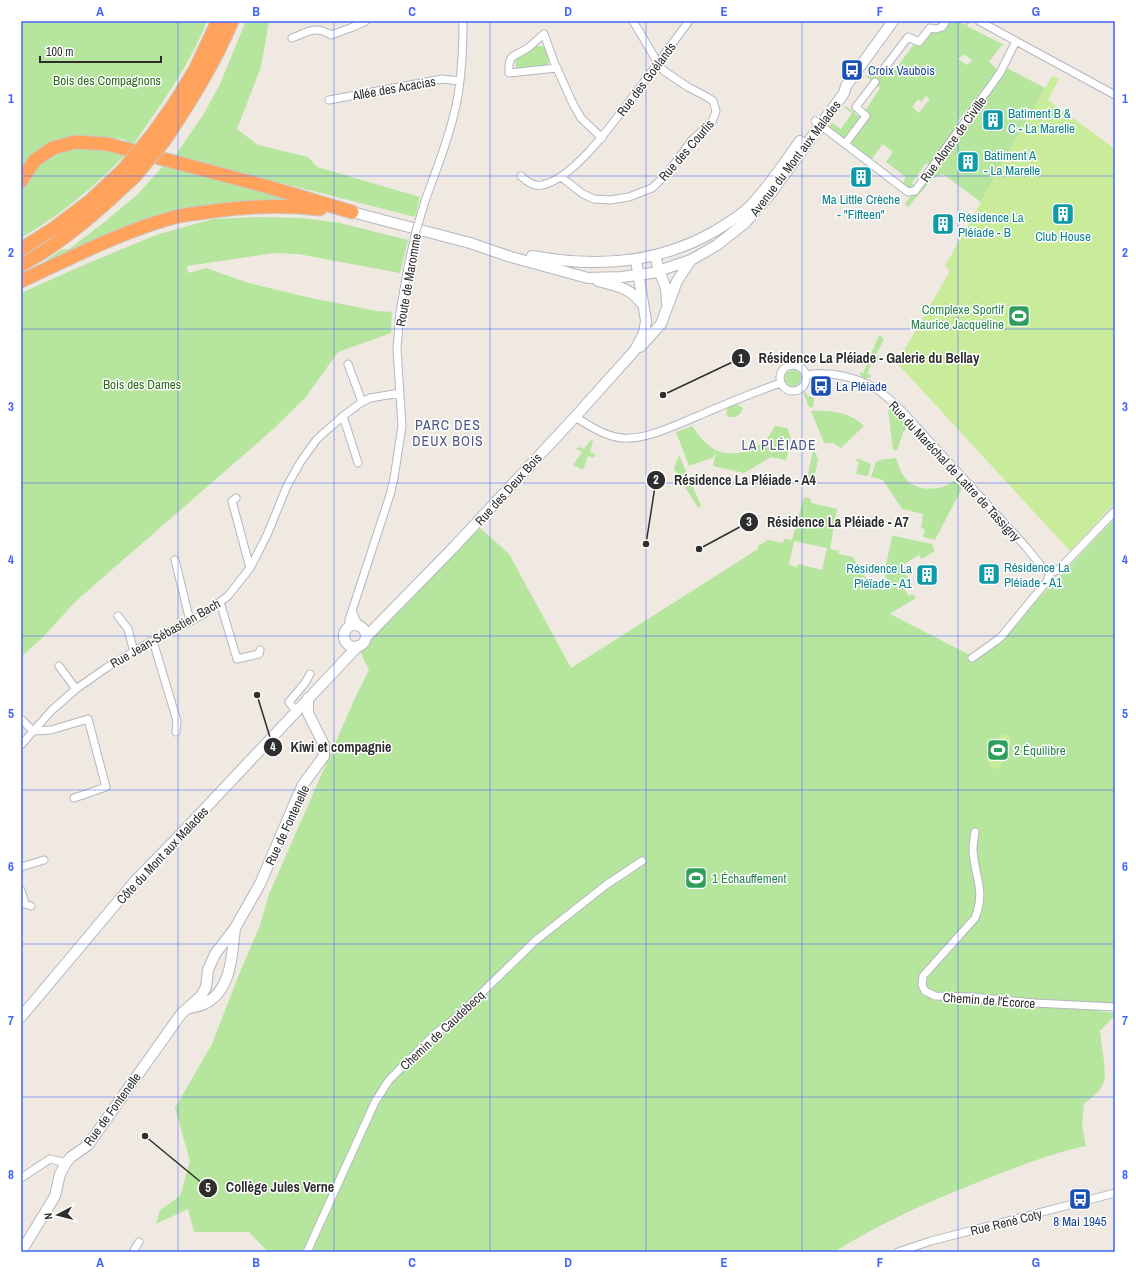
<svg xmlns="http://www.w3.org/2000/svg" width="1136" height="1273" font-family="'Archivo Narrow',sans-serif">
<rect width="100%" height="100%" fill="#efe9e1"/>
<path fill="#b6e59e" fill-rule="evenodd" d="M21,21H207C190,65 160,106 133,145L123,139L74,136L53,142L31,154L21,168Z
M246,21H269L261,67L237,129L258,145L308,157L317,167L420,197L415,217L175,156L205,112L220,84Z
M946,21H959L965,25L968,21H970L967,26L1004,45L1001,46L989,62L996,68L997,72L986,88L984,87L974,101L976,102L967,115L964,113L957,122L960,124L929,165L926,163L912,183L914,185L911,188H909L902,184L906,177L886,162L893,152L883,144L870,161L826,129L832,123L841,129L852,113L844,107L846,106L858,116L865,111L880,88L867,77L875,66L890,76L915,43L919,42L930,28L936,29ZM964,54L972,60L967,65L958,59ZM926,96L930,99L919,113L912,107L918,99L921,102Z
M536,46H542L546,48L549,61L547,66L518,69L516,67L515,58Z
M1003,66L1045,88L981,202L943,174L932,179L908,207L905,204Z
M78,146L127,153C96,185 60,216 21,238V190L33,171L40,162L53,154Z
M164,165L307,204L206,209L26,274L61,250L69,249L102,224L137,195Z
M257,217L302,218L340,223L408,240L400,273L298,254L274,253L187,266L188,273L206,268L249,283L306,297L377,311L392,312L391,333L338,352L305,398L270,432L77,600L42,638L21,657V293L86,264L156,235L213,219Z
M879,335L884,339L876,355L880,358L879,361L874,359L867,373L872,376L869,378H862L859,372L863,373Z
M785 378a8 8 0 1 1 16 0a8 8 0 1 1-16 0Z
M804,391L808,396L814,398L813,408L809,407L803,392Z
M737,404L743,408L740,414L735,417H729L726,414L728,407Z
M891,405L909,424L903,433L897,450H893L888,408Z
M811,411C831,410 849,412 864,426L841,448L833,443H824Z
M692,426C698,435 705,443 714,449C728,458 752,452 764,441C769,437 772,431 775,426L787,428C794,439 789,449 786,460L771,457L744,473L713,466L716,453L712,458L689,466L676,432Z
M591,440L593,441L590,452L594,454L596,453L594,458L588,456L583,470L573,465L582,452L576,449L579,447L584,449Z
M813,451L815,452L818,460L814,479L807,478Z
M679,455L701,506L698,508L674,469Z
M857,458L871,464L868,476L856,474L859,462L856,461Z
M896,458C899,467 902,477 910,483C923,492 943,490 955,480L962,488L935,540L923,537L925,529L921,528L923,514L902,509L883,480L871,477L876,462L880,460Z
M804,497L811,499V503L837,509L830,549L839,551L838,554L853,557L873,589L879,585L881,588H884V586L882,582L887,579L884,574L892,537L894,536L932,544L935,551L922,559L919,555L901,566L912,584L904,589L909,596L913,594L916,598L890,614L972,656L1014,624L1115,518V1003L1096,1006L1097,1011L1115,1013V1015L1100,1031C1101,1044 1107,1072 1104,1082C1101,1091 1091,1098 1084,1104L1082,1124L1086,1146C1053,1153 1022,1165 991,1177C937,1198 883,1221 834,1252H268L249,1232H194L188,1209L156,1224L160,1210L180,1196L190,1161L175,1108L212,1044L236,982L260,925L269,894L356,696L369,670L360,651L480,528L509,554L571,668L758,549V546L768,540L783,543L784,539L792,540ZM794,541L827,548L822,570L798,564L797,568L789,564Z"/>
<path fill="#c9ec9a" d="M1052,76L1059,79L1048,100L1115,149V503L1070,551L897,363L950,271L945,266Z
M1003,735H1008L1011,739L1010,745L999,768L993,769C987,763 985,752 990,744C992,740 999,737 1003,735Z
M694,872L703,877L704,879L702,882C695,882 692,882 688,876L690,873Z"/>
<g fill="none" stroke-linecap="round" stroke-linejoin="round">
<g stroke="#b4b7c1" stroke-width="9">
<path id="street" d="M979,21L1115,95
M292,38C308,32 315,25 331,35L353,27L366,21
M557,68L509,73C508,51 515,58 529,47C534,43 539,38 544,34L554,62L573,104L581,118L602,138
M883,70L908,37L919,42L930,28L936,29L942,27L946,21
M329,100L442,79L460,81
M815,121L908,192L915,191L1000,73L1016,41
M845,144L866,116L856,107L875,82
M521,176C526,181 534,187 542,185C576,178 617,117 638,90C655,67 672,44 689,21
M561,177L583,194L594,199L610,200L629,197L652,188L667,174L692,140L712,122L716,111L713,101L707,97L688,87L664,71L658,63L633,21
M425,201C437,168 450,135 457,101C462,74 463,48 463,21
M348,364L362,402
M780 378a13 13 0 1 1 26 0a13 13 0 1 1-26 0Z
M806,375C830,371 858,377 878,390C887,396 894,404 902,411L1026,547L1042,567L1050,572
M343,416L358,463
M575,417C590,426 604,436 622,438C647,440 675,425 698,416C725,404 753,393 780,383
M236,498L232,501L250,568
M175,560L190,621
M1050,572H1054L1061,567L1115,511
M220,602L237,659L259,654L260,650
M352,611L358,625
M118,616L128,629L134,652
M349,627V620L390,495L394,478L402,426L397,349L400,312L408,267
M153,641L177,721L176,732
M972,658L996,641L1001,637L1047,581L1050,572
M59,666L76,689
M296,711L289,702L305,683L310,674
M21,719L33,731L51,730L88,719L106,787L74,798
M21,745L52,710L76,689L106,668L143,646L202,615L228,596L250,568L267,535L287,486L301,461L317,439L343,416L362,402L370,398L400,393
M975,832C974,838 973,845 973,851C975,878 986,891 975,918L923,976L922,985L925,991L935,996L971,997L1035,1003L1115,1007
M21,867L44,860
M21,890L25,904L31,906
M21,1178L50,1159L66,1163
M133,1252L139,1242
M307,1252L375,1102L389,1080L436,1033L458,1016L535,941L606,885L642,861
M898,1252L931,1241L1115,1193"/>
</g>
<g stroke="#b4b7c1" stroke-width="12">
<path id="secondary" d="M352,212L470,243L511,257L588,278L622,277L652,273L691,260L717,245L745,223L771,193L844,93L846,86L893,21
M655,255L659,271L666,288L667,303
M532,256C596,268 658,264 715,231C728,223 742,215 752,204C770,185 785,162 800,141
M598,281C617,286 631,288 642,304
M640,347L643,344L661,324L677,281L691,260
M344 636a11 11 0 1 1 22 0a11 11 0 1 1-22 0Z
M366,637L454,547L575,417L635,350L644,333L646,321L636,260
M189,1008C194,1007 201,1006 206,1003C232,989 232,954 235,928
M21,1017L136,880L182,833L358,646
M21,1252L55,1196L60,1174L66,1163L71,1157L88,1145L181,1014L201,996L206,987L208,970L215,954L235,928L260,884L302,786L324,756V745L308,713V698"/>
</g>
<g stroke="#c9c9c9" stroke-width="15">
<path id="highway" d="M152,135L174,104L195,70L218,21
M164,141C190,102 214,64 232,21
M21,181L35,160L53,148L75,142L107,144L265,186L352,212
M21,249L53,229L90,201L123,170
M21,265C64,242 100,209 135,176
M21,281C71,258 122,231 175,217C188,214 201,213 214,211C250,206 285,205 320,209"/>
</g>
<use href="#street" stroke="#fff" stroke-width="7"/>
<use href="#secondary" stroke="#fff" stroke-width="10"/>
<use href="#highway" stroke="#ffa35c" stroke-width="13"/>
<g stroke="#a3a6b8" stroke-width="4">
<path id="rail" d="M1113,1252L1115,1251"/>
</g>
<use href="#rail" stroke="#fff" stroke-width="2.5" stroke-dasharray="8" stroke-linecap="butt"/>
<g stroke="#b4b7c1" stroke-width="9" stroke-linecap="butt">
<path id="street-bridge" d="M408,267L416,231L425,201"/>
</g>
<g stroke="#c9c9c9" stroke-width="15" stroke-linecap="butt">
<path id="highway-bridge" d="M123,170L152,135
M135,176L164,141"/>
</g>
<use href="#street-bridge" stroke="#fff" stroke-width="7"/>
<use href="#highway-bridge" stroke="#ffa35c" stroke-width="13"/>
</g>
<path fill="none" stroke="#4264fb" stroke-width="1" stroke-opacity="0.55" d="M178,21V1252M334,21V1252M490,21V1252M646,21V1252M802,21V1252M958,21V1252M21,176H1115M21,329H1115M21,483H1115M21,636H1115M21,790H1115M21,944H1115M21,1097H1115"/>
<defs>
<g id="bus-square" transform="scale(1.15)"><rect x="-9" y="-9" width="18" height="18" rx="4" fill="#1a4fb4" stroke="#fff"/><path d="M-5-6H5V4H4V6H2V4H-2V6H-4V4H-5ZM-3.5-4V0h7V-4ZM-3.5 1.2v1.5H-2V1.2ZM2 1.2v1.5H3.5V1.2Z" fill="#fff"/></g>
<g id="building-square" transform="scale(1.15)"><rect x="-9" y="-9" width="18" height="18" rx="4" fill="#0f9aa8" stroke="#fff"/><path d="M-4-6H4V6H1V3H-1V6H-4ZM-2.5-4.3h1.7v1.8h-1.7ZM.8-4.3h1.7v1.8H.8ZM-2.5-1h1.7V.8h-1.7ZM.8-1h1.7V.8H.8Z" fill="#fff"/></g>
<g id="stadium-square" transform="scale(1.15)"><rect x="-9" y="-9" width="18" height="18" rx="4" fill="#2e9e5b" stroke="#fff"/><path d="M0-5a6.5 5 0 1 0 0 10a6.5 5 0 1 0 0-10ZM-3.5-1.8h7v3.6h-7Z" fill="#fff"/></g>
</defs>
<g fill-rule="evenodd">
<use href="#bus-square" x="852" y="70"/>
<use href="#building-square" x="993" y="120"/>
<use href="#building-square" x="968" y="162"/>
<use href="#building-square" x="861" y="177"/>
<use href="#building-square" x="1063" y="214"/>
<use href="#building-square" x="943" y="224"/>
<use href="#stadium-square" x="1019" y="316"/>
<use href="#bus-square" x="821" y="386"/>
<use href="#building-square" x="989" y="574"/>
<use href="#building-square" x="927" y="575"/>
<use href="#stadium-square" x="998" y="750"/>
<use href="#stadium-square" x="696" y="878"/>
<use href="#bus-square" x="1080" y="1199"/>
</g>
<g text-anchor="middle" stroke-width="3" stroke-linejoin="round" paint-order="stroke">
<g font-size="13" fill="#164399" stroke="#fff" text-anchor="start">
<text x="868" y="75">Croix Vaubois</text>
<text x="836" y="391">La Pléiade</text>
<text x="1080" y="1226" text-anchor="middle">8 Mai 1945</text>
</g>
<g font-size="13" fill="#2e2e2e" stroke="#fff">
<text transform="translate(646 79) rotate(-53)" y="5">Rue des Goélands</text>
<text transform="translate(394 88) rotate(-10)" y="5">Allée des Acacias</text>
<text transform="translate(953 139) rotate(-54)" y="5">Rue Alonce de Civille</text>
<text transform="translate(686 150) rotate(-49)" y="5">Rue des Courlis</text>
<text transform="translate(795 158) rotate(-53)" y="5">Avenue du Mont aux Malades</text>
<text transform="translate(408 280) rotate(-80)" y="5">Route de Maromme</text>
<text transform="translate(955 471) rotate(47)" y="5">Rue du Maréchal de Lattre de Tassigny</text>
<text transform="translate(508 489) rotate(-48)" y="5">Rue des Deux Bois</text>
<text transform="translate(165 633) rotate(-30)" y="5">Rue Jean-Sébastien Bach</text>
<text transform="translate(287 825) rotate(-65)" y="5">Rue de Fontenelle</text>
<text transform="translate(162 855) rotate(-47)" y="5">Côte du Mont aux Malades</text>
<text transform="translate(989 1000) rotate(4)" y="5">Chemin de l'Écorce</text>
<text transform="translate(442 1030) rotate(-43)" y="5">Chemin de Caudebecq</text>
<text transform="translate(112 1109) rotate(-54)" y="5">Rue de Fontenelle</text>
<text transform="translate(1006 1222) rotate(-14)" y="5">Rue René Coty</text>
</g>
<g font-size="13" fill="#2c6e1b" stroke="#fff">
<text x="107" y="85">Bois des Compagnons</text>
<text x="142" y="389">Bois des Dames</text>
</g>
<g font-size="13" fill="#0d838f" stroke="#fff" text-anchor="start">
<text x="1008" y="118">Batiment B &amp;<tspan x="1008" dy="15">C - La Marelle</tspan></text>
<text x="984" y="160">Batiment A<tspan x="984" dy="15">- La Marelle</tspan></text>
<text x="861" y="204" text-anchor="middle">Ma Little Crèche<tspan x="861" dy="15">- "Fifteen"</tspan></text>
<text x="958" y="222">Résidence La<tspan x="958" dy="15">Pléiade - B</tspan></text>
<text x="1063" y="241" text-anchor="middle">Club House</text>
<text x="1004" y="572">Résidence La<tspan x="1004" dy="15">Pléiade - A1</tspan></text>
<text x="912" y="573" text-anchor="end">Résidence La<tspan x="912" dy="15">Pléïade - A1</tspan></text>
</g>
<g font-size="13" fill="#27864d" stroke="#fff" text-anchor="start">
<text x="1004" y="314" text-anchor="end">Complexe Sportif<tspan x="1004" dy="15">Maurice Jacqueline</tspan></text>
<text x="1014" y="755">2 Équilibre</text>
<text x="712" y="883">1 Échauffement</text>
</g>
<g font-size="14" letter-spacing="1" fill="#4d5680" stroke="#fff">
<text x="448" y="430">PARC DES<tspan x="448" dy="16">DEUX BOIS</tspan></text>
<text x="779" y="450">LA PLÉIADE</text>
</g>
</g>
<path fill="none" stroke="#2e2e2e" stroke-width="1.5" d="M663 395L741 358M646 544L656 480M699 549L749 522M257 695L273 747M145 1136L208 1188"/>
<g fill="#2e2e2e" stroke="#fff" stroke-width="1.5">
<circle cx="663" cy="395" r="4"/>
<circle cx="646" cy="544" r="4"/>
<circle cx="699" cy="549" r="4"/>
<circle cx="257" cy="695" r="4"/>
<circle cx="145" cy="1136" r="4"/>
<circle cx="741" cy="358" r="10"/>
<circle cx="656" cy="480" r="10"/>
<circle cx="749" cy="522" r="10"/>
<circle cx="273" cy="747" r="10"/>
<circle cx="208" cy="1188" r="10"/>
</g>
<g font-size="12" text-anchor="middle" font-weight="bold" fill="#fff">
<text x="741" y="363">1</text>
<text x="656" y="484">2</text>
<text x="749" y="526">3</text>
<text x="273" y="751">4</text>
<text x="208" y="1192">5</text>
</g>
<g font-size="14" text-anchor="middle" font-weight="bold" fill="#2e2e2e" stroke="#fff" stroke-width="3" stroke-linejoin="round" paint-order="stroke">
<text x="869" y="363">Résidence La Pléiade - Galerie du Bellay</text>
<text x="745" y="485">Résidence La Pléiade - A4</text>
<text x="838" y="527">Résidence La Pléiade - A7</text>
<text x="341" y="752">Kiwi et compagnie</text>
<text x="280" y="1192">Collège Jules Verne</text>
</g>
<rect width="1136" height="1273" fill="none" stroke="#ffffff" stroke-width="44"/>
<g transform="translate(58 1215) rotate(263)" stroke="#ffffff" stroke-width="3" paint-order="stroke">
<path d="M0-3L7 15L0 10L-7 15Z" fill="#2e2e2e"/>
<text y="-6" font-size="11" font-weight="bold" text-anchor="middle" fill="#2e2e2e">N</text>
</g>
<path d="M40 56v6h121v-6" fill="none" stroke="#2e2e2e" stroke-width="2"/>
<text x="46" y="56" font-size="12" fill="#2e2e2e" stroke="#ffffff" stroke-width="3" paint-order="stroke">100 m</text>
<rect x="22" y="22" width="1092" height="1229" fill="none" stroke="#4264fb" stroke-width="1.5"/>
<g font-size="13" text-anchor="middle" font-weight="bold" fill="#4264fb">
<text x="100" y="16">A</text>
<text x="256" y="16">B</text>
<text x="412" y="16">C</text>
<text x="568" y="16">D</text>
<text x="724" y="16">E</text>
<text x="880" y="16">F</text>
<text x="1036" y="16">G</text>
<text x="11" y="103">1</text>
<text x="1125" y="103">1</text>
<text x="11" y="257">2</text>
<text x="1125" y="257">2</text>
<text x="11" y="411">3</text>
<text x="1125" y="411">3</text>
<text x="11" y="564">4</text>
<text x="1125" y="564">4</text>
<text x="11" y="718">5</text>
<text x="1125" y="718">5</text>
<text x="11" y="871">6</text>
<text x="1125" y="871">6</text>
<text x="11" y="1025">7</text>
<text x="1125" y="1025">7</text>
<text x="11" y="1179">8</text>
<text x="1125" y="1179">8</text>
<text x="100" y="1267">A</text>
<text x="256" y="1267">B</text>
<text x="412" y="1267">C</text>
<text x="568" y="1267">D</text>
<text x="724" y="1267">E</text>
<text x="880" y="1267">F</text>
<text x="1036" y="1267">G</text>
</g>
</svg>
